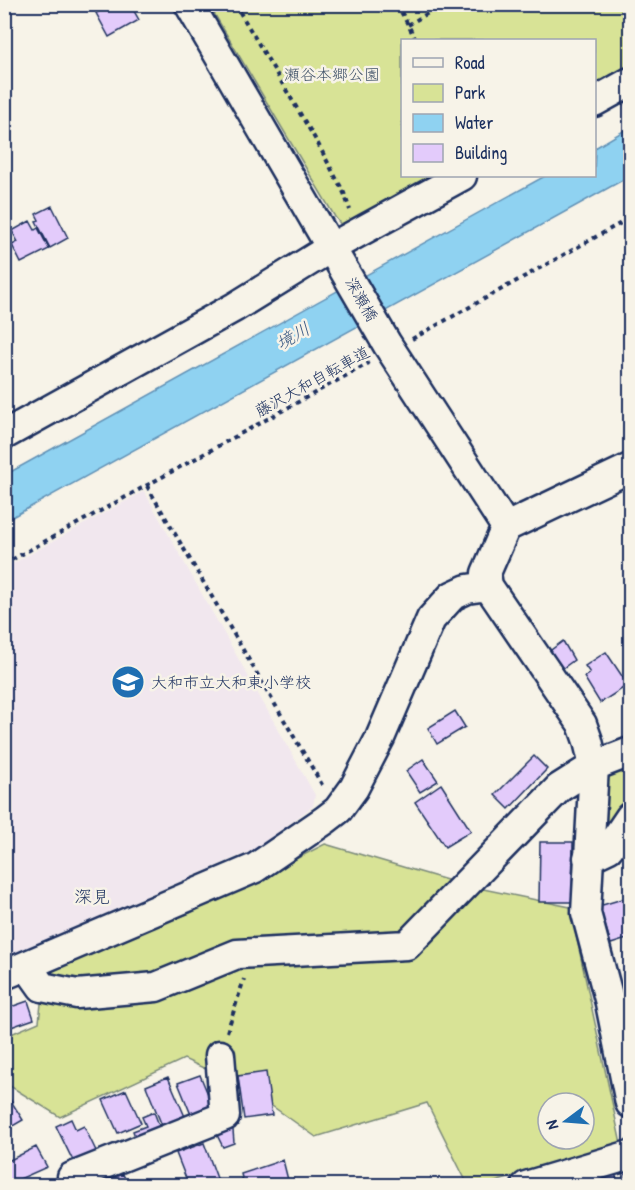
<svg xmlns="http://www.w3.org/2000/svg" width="635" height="1190" font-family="'Patrick Hand','Klee One',sans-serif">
<rect width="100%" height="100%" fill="#f7f3e8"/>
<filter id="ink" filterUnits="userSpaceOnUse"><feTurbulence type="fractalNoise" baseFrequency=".0167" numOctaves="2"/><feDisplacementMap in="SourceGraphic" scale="12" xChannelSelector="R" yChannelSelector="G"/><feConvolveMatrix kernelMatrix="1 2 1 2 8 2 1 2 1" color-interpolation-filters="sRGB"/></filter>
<g filter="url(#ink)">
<path fill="#f1e7ee" d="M144,491L315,795L313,806L256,849L5,957V568Z"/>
<path fill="#d8e396" stroke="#7a897a" stroke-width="1.5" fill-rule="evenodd" d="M209,5H630V67L595,88L594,40H402V176H441L346,231L335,217Z
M630,761C630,788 631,811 606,829L604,823V775Z
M325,844L464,885L570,907L621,1144L485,1185H468L427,1103L316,1137L245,1087L184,1059L60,1117L5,1083L4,1037L39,1022L45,968L190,913ZM548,1103H584V1139H548Z"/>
<path fill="#8fd2f1" stroke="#6191b6" stroke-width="1.5" d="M630,127V176L5,521V475L545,176H594L595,148Z"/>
<path fill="#e3cbfb" stroke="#1b2f5e" stroke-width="1.5" d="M112,4H130L139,20L109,37L96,13Z
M52,206L68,238L50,248L36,221L39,220L36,214Z
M30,221L35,230L38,228L49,249L21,263L12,245L18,242L12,231Z
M563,641L574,660L559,671L547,653Z
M606,652L628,685L600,703L584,677L590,673L585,666Z
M455,711L465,727L437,744L428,728Z
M534,756L547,769L509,809L495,795Z
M423,759L438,781L420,792L406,771Z
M441,784L471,831L445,847L415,802Z
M540,842H573L572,902H539Z
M629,897L630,938L611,944L599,906Z
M28,1001L34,1019L11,1027L5,1009Z
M266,1072L272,1115L244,1119L238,1076Z
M200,1075L214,1109L192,1117L178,1083Z
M168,1077L186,1119L163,1128L146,1086Z
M4,1090L23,1120L4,1131Z
M126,1090L141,1123L118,1133L103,1100Z
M154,1112L162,1133L137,1142L133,1131L146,1126L142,1117Z
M232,1117L234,1143L223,1147L212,1125Z
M71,1119L76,1130L84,1126L98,1155L75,1165L56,1126Z
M204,1143L218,1181L203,1186H189L176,1153Z
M36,1147L47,1167L4,1186V1163Z
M283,1160L288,1180L271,1186H244L241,1174Z
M630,1166V1186H629L623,1168Z
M614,1170L619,1186H587L585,1179Z
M123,1174L128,1186H96Z"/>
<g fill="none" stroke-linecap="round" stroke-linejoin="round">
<g stroke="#1b2f5e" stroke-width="33">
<path id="minor" d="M189,4L387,344L506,527L486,573L488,586L582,724L588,741L594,766L586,913L610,1003L630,1103
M594,102L630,82
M4,435L235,307L332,247L462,176
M506,527L630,468
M588,858L609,848L630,817
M27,966L42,987L77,994L156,987L237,954L407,945L559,788L594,766L630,752
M4,975L255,868L325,820L338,810L354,788L380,738L431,619L452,596L467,589L488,586
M76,1186L72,1177L225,1116L220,1055
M526,1186L630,1155"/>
</g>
<path stroke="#1b2f5e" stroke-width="4" stroke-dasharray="4.5 4.5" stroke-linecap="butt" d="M235,4L317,142L344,193L350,210
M397,4L416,40
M408,25L443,4
M412,339L630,218
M147,486L324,788
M4,564L369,363
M227,1032L244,979"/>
<use href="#minor" stroke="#f7f3e8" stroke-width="28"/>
</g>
</g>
<defs>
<g id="school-disc" transform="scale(1.725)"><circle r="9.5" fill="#1f6fb2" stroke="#f7f3e8"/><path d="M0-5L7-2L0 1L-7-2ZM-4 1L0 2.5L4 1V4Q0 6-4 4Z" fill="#fff"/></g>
</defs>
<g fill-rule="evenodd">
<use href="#school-disc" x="128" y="682"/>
</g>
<g text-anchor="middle" stroke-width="5" stroke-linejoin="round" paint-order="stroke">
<g font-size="16" fill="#415369" stroke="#f7f3e8">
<text x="332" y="80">瀬谷本郷公園</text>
</g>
<g font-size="16" fill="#1b2f5e" stroke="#f7f3e8">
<text transform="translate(362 299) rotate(60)" y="6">深瀬橋</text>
<text transform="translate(312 381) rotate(-29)" y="6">藤沢大和自転車道</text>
</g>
<g font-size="16" fill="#1b2f5e" stroke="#f7f3e8" text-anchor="start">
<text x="151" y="688">大和市立大和東小学校</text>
</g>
<g font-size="18" font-style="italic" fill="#385883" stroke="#f7f3e8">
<text transform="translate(293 336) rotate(-30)" y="6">境川</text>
</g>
<g font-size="18" fill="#1b2f5e" stroke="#f7f3e8">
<text x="92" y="903">深見</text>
</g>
</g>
<rect width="635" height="1190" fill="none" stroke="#f7f3e8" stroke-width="24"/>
<rect x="12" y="12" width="611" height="1166" fill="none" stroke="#1b2f5e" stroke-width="2" filter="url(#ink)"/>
<rect x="401" y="39" width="195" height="138" fill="#f7f3e8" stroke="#9fa5b1" stroke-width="1.5"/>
<rect x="413" y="58" width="30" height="9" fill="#f7f3e8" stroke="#9fa5b1" stroke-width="1.5"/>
<text x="455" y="69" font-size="18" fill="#1b2f5e">Road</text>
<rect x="413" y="84" width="30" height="18" fill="#d8e396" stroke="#9fa5b1" stroke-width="1.5"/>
<text x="455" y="99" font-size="18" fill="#1b2f5e">Park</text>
<rect x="413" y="114" width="30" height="18" fill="#8fd2f1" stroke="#9fa5b1" stroke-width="1.5"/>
<text x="455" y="129" font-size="18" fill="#1b2f5e">Water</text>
<rect x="413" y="144" width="30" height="18" fill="#e3cbfb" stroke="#9fa5b1" stroke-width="1.5"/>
<text x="455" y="159" font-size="18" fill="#1b2f5e">Building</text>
<g transform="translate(566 1121) rotate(254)"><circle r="28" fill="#f7f3e8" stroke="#9fa5b1" stroke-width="1.5"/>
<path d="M0-4.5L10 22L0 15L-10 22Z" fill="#1f6fb2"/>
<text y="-9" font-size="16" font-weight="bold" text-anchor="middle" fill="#1b2f5e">N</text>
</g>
</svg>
